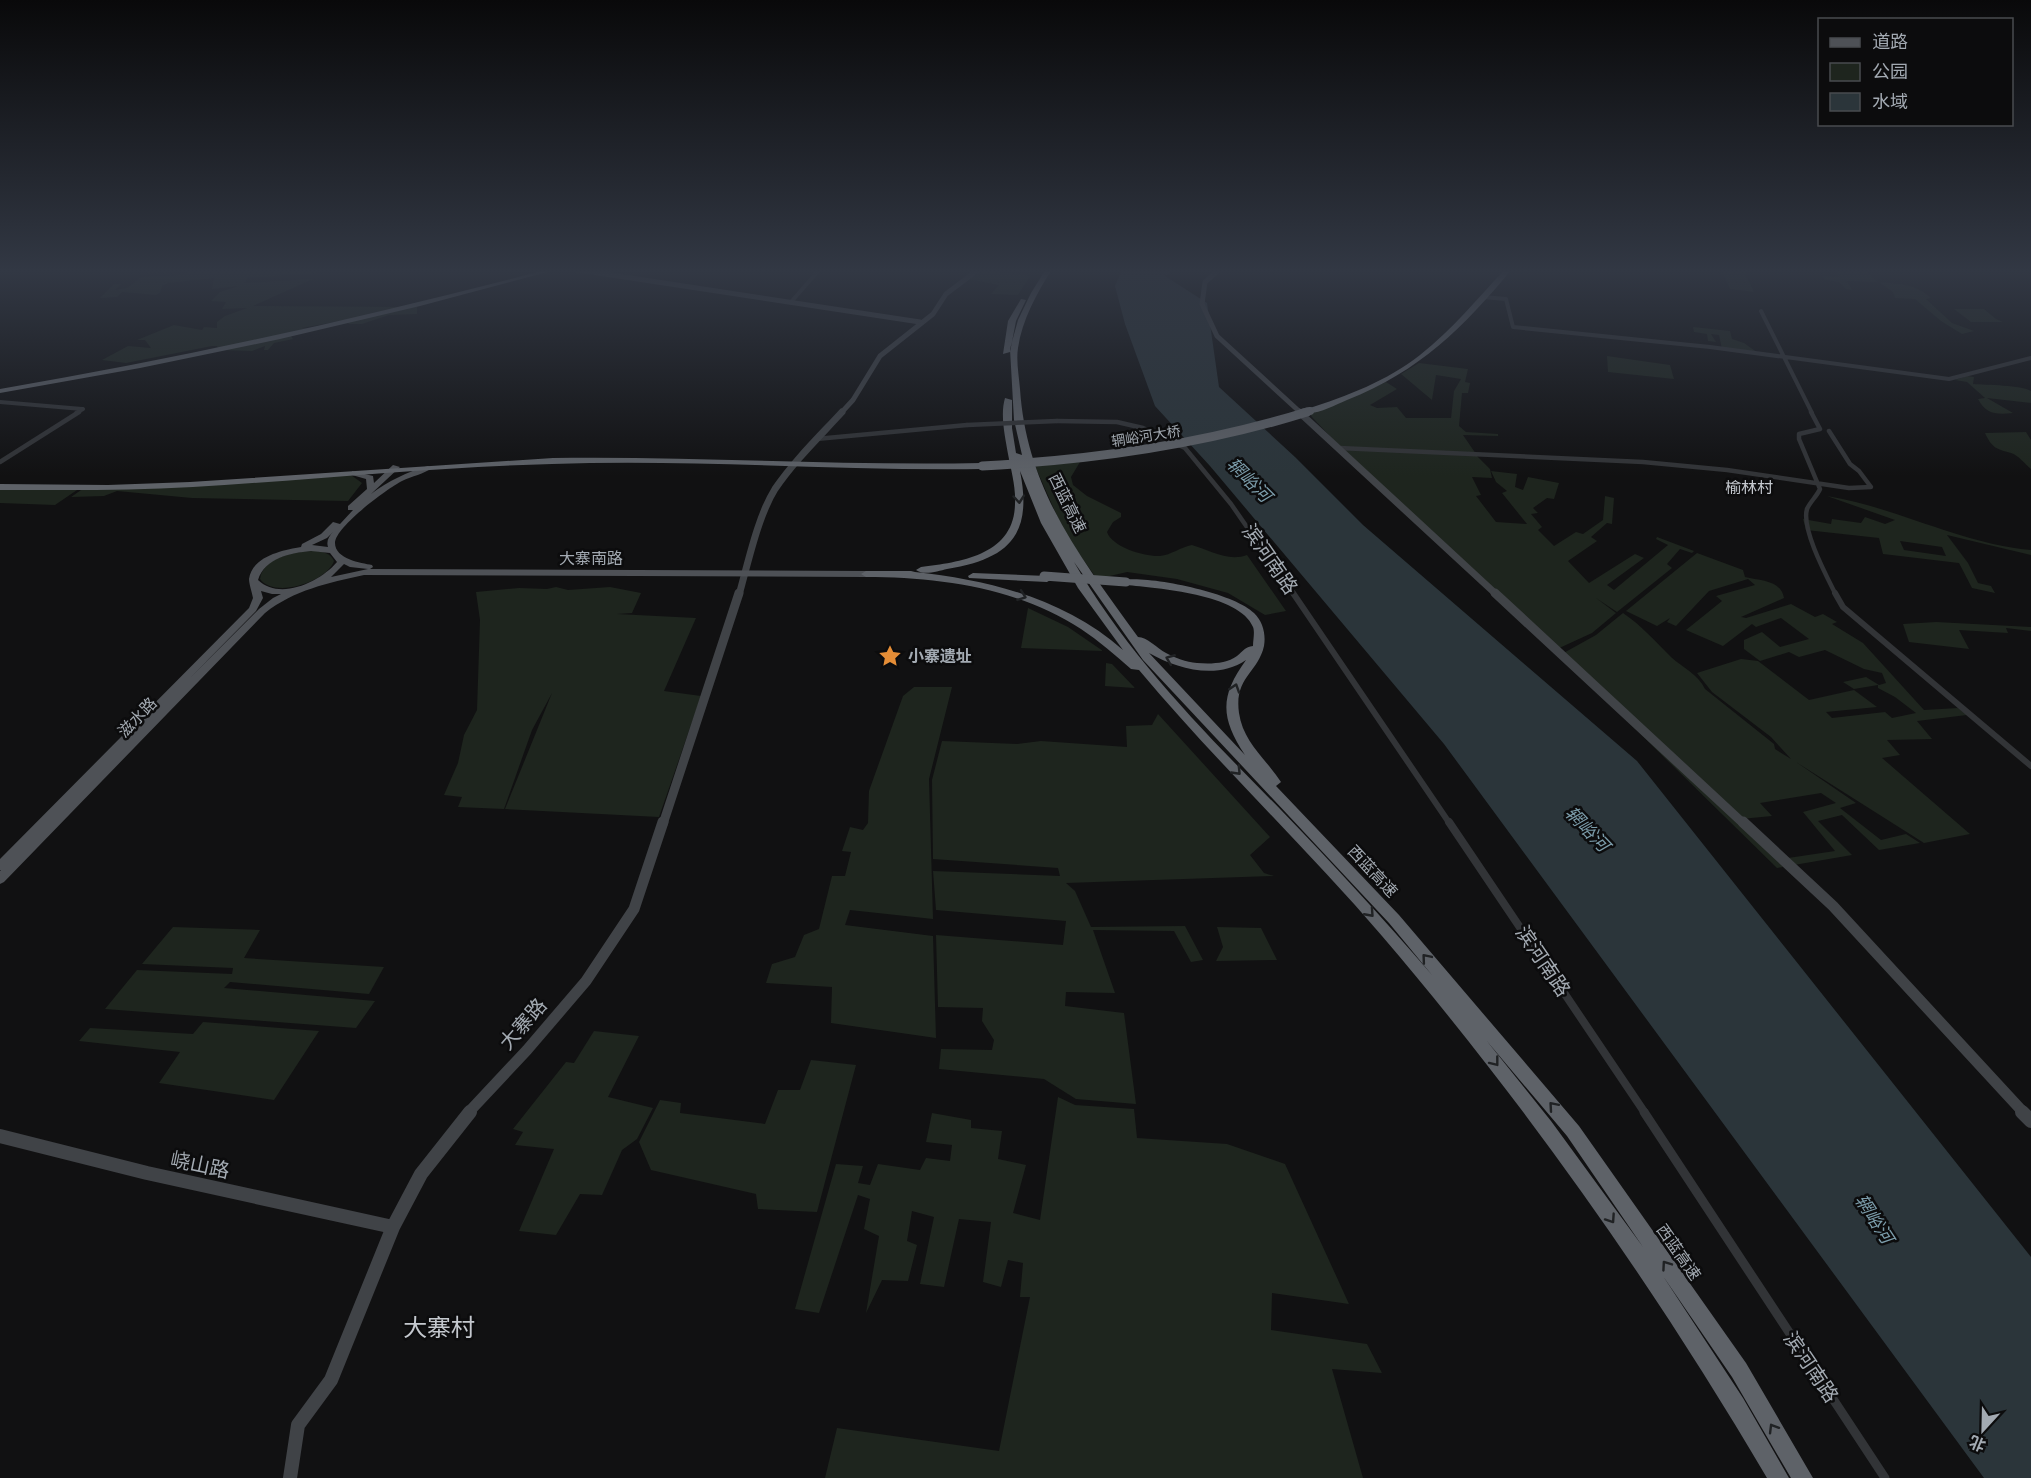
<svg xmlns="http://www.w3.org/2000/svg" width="2031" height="1478" font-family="'Archivo Narrow','Noto Sans SC',sans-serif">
<rect width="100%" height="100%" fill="#111112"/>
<path fill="#1e251e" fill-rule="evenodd" d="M152,269H317L315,273L247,278L245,283L313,279L253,306L417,307V314L389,315L362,324H349L345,320L302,328H307L289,333L293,339L322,333L274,343L268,350H264L265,346L252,351L219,350L217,346H212L126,363L102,360L128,346L151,348L145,340H137L174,325L202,330L204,327L217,328V322L225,316L247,308L222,309L226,302L211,301L220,292L238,286L212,289L214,278L168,283L162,286L160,293L156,295L122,292L117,297L100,298L114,284H121L115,290L127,288L141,277L182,275L186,272L146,273Z
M978,269L1030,276L1018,295L991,294L999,285L963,278Z
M1721,269H1743L1754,292L1730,289Z
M1832,269H1864L1878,282L1847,281L1852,290L1846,289L1839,282L1826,280L1822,276L1839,277Z
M1879,282C1900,284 1916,284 1931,298L1926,299L1952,323L1974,331L1962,334L1941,321L1915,299L1895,298L1893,292Z
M1954,309H1984L1996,319L2003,322H1971Z
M1693,327L1730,331L1732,339L1744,343L1758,353L1722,349L1719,335L1711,334L1716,342L1708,341L1707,334L1694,332Z
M1607,356L1670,365L1674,379L1608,372Z
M1419,363L1468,369L1465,382L1470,383L1468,393H1462L1459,426L1466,432L1498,434V436L1463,435L1476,454L1340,447L1312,417L1310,414L1386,382L1397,389L1370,405L1377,408L1397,407L1406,418H1451L1454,391L1461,379L1436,375L1432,400L1401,374Z
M1967,376L1974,377L1973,384C1986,385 2022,385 2031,391V403L1987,398L2013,413C1996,415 1986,414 1978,399L1985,398L1967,382L1955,380Z
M2026,432L2031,440V469C2025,464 2018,455 2011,453C1996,449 1992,448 1985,433Z
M1342,449L1476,455L1490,469L1492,478L1472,477L1481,495L1476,496L1496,522L1527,524L1502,493L1507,491L1496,482L1491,471L1517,474L1515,487L1523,490L1528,477L1559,483L1554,499L1547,498L1533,508L1538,513L1531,514L1542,527L1538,530L1554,546L1576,532L1583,534L1603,520L1605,496L1614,498L1612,524L1607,523L1591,537L1597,541L1568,561L1589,583L1635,554L1644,558L1607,585L1614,590L1668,545L1656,539L1657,537L1694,551L1692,553L1680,549L1667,564L1672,568L1617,612L1596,598L1616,613L1592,633L1555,650Z
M1080,462L1071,477L1073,485L1087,496L1121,513V517L1113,522L1107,532C1112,547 1145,557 1160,556C1171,555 1181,547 1192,545C1209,550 1228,562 1247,555L1286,611L1265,615L1228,593L1177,579L1127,572L1097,579L1065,534L1035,466Z
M351,475L362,483L348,501L192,498L117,491L104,496L71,497L84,488Z
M0,487L80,488L55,505L0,503Z
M1827,496C1896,507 1961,544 2031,550V555L1947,535L1968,563L1978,583L1991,586L1995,593L1972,588L1959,563L1883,554L1879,538L1806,530L1803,519L1831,524L1832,519L1861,523L1865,517L1885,524L1895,520ZM1900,541L1942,547L1946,556L1904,550Z
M316,551C324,552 330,553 334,561C327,582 274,599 260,579C263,556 298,551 316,551Z
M1697,553L1743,570L1745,577C1761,581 1781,580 1784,598L1741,617L1746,618L1791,604L1815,617L1823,614L1837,622L1832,624L1863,643L1924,710L1958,708L1967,715L1917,721L1932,739L1887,740L1900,755L1882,758L1970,834L1924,843L1796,762L1856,803L1840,808L1881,840L1906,834L1920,843L1879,850L1842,815L1818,821L1852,855L1794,865L1788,858L1835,851L1803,812L1836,803L1821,793L1760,803L1772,816L1741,819L1783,867L1777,868L1560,655L1596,635L1623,613C1642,626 1655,641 1671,657C1683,668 1698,674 1705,689L1774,744L1775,749L1791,759L1771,737L1712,692L1697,673L1741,659L1758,661L1809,700L1854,690L1877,707L1826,712L1832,718L1885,712L1892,718L1916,713L1895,697L1878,688V685L1854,689L1843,682L1866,677L1879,685L1886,683L1882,673L1864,669L1825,650L1799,657L1789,652L1760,661L1744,649V640L1762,632L1780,647L1809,639L1781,618L1756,627L1752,624L1723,646L1686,630L1722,601L1716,596L1755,585L1748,579L1709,591L1676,626L1667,622L1670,618L1657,626L1626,611Z
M556,587L568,590L610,587L641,593L632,613L617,614L696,618L664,691L701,696L659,817L505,809L552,693L532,730L504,809L458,807L462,797L444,795L458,763L464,735L477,710L480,620L476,592L519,588L547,589Z
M1028,608L1068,627L1103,651L1021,648Z
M1936,622L2031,627V631L2006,628L2008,633L1959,630L1969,649L1909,642L1903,624Z
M1106,663L1112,664L1135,688L1105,686Z
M914,687H952L929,779L933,919L850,910L845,925L933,936L936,1038L831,1023L832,987L766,983L772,964L795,957L804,935L819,929L832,876H845L851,852L842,851L850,827L863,830L868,823L869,791L903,696Z
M1158,714L1270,837L1250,855L1264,873L1274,876L1066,883L1075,891L1091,927L1185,926L1203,960L1191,962L1174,931L1093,930L1115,993L1066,992L1065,1006L1124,1013L1136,1104L1076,1099L1044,1079L939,1069L941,1049L992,1050L994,1040L982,1021L983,1008L938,1007L936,935L1063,945L1066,921L936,910L933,871L1060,876L1058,868L933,859L932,780L942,741L1017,744L1041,741L1127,747L1126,726L1152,725Z
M173,927L260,930L244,958L384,967L369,994L230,982L224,988L375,1001L356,1028L105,1009L137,970L232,974L233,968L142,964Z
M1217,927L1261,928L1277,960L1216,961L1223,947Z
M203,1022L319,1031L274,1100L159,1083L180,1052L79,1041L90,1028L193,1034Z
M594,1031L639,1036L608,1097L653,1108L637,1139L622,1150L602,1195L580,1194L556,1235L519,1231L554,1149L515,1145L523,1132L513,1129L566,1062L574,1063Z
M811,1060L856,1065L817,1212L758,1209L756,1194L651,1170L639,1142L660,1100L681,1103L680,1113L765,1124L778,1090H800Z
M1058,1097L1075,1105L1134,1109L1137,1138L1227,1144L1285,1164L1349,1304L1272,1293L1271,1330L1367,1344L1382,1373L1332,1369L1363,1478H825L837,1428L999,1451L1030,1297H1020L1023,1263L1008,1260L1001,1287L983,1282L991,1222L959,1219L944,1287L920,1284L934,1217L912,1211L907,1241L917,1245L908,1281L882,1280L866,1313L879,1236L864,1229L870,1199L858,1195L819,1313L795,1309L836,1164L863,1166L858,1183L870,1185L878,1164L920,1170L926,1158L950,1161L952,1145L926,1142L932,1113L971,1120V1128L1002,1131L998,1159L1026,1165L1013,1213L1040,1220Z"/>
<path fill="#2b353a" d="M1122,269H1176L1165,276L1207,303L1219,387L1295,457L1363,525L1637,761L2031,1257V1478H1984L1444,744L1210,466L1155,406L1125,324L1115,286Z"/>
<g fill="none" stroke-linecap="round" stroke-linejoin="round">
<path stroke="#323437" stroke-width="4" d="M1483,297L1506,299L1513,327L1710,347L1949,379L2031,358
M791,302L820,269
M1761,311L1812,413
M0,402L82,409
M76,413L83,409"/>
<path stroke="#323437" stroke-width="4.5" d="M1811,412L1820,429L1799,434V439L1820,489C1817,496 1810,502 1807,509C1801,529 1827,577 1836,595
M1057,421L1117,422L1143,428L1185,448L1231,504L1294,595
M816,439L967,425
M1339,448L1643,462L1727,470L1849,488L1871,487L1859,471L1850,464L1829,431
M0,462L79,412"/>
<path stroke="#323437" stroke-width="6" d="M1293,593L1450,824
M1835,593L1843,607L2031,766"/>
<path stroke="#323437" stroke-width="8" d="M1449,822L1645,1113"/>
<path stroke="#323437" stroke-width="9" d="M1644,1112L1885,1478"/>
<path stroke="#404347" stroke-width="5" d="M572,269L920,322
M1220,269L1205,282L1202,304L1217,336L1301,413
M841,413L853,400L880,356L933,314L946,294L979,269"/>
<path stroke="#404347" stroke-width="7" d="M1299,412L1497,595
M739,595C748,563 758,516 775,489C794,461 819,437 842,412"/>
<path stroke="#404347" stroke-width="9" d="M1495,593L1744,824
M663,824L739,593"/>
<path stroke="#404347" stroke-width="11" d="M1743,822L1833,906L2024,1113
M468,1113L527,1050L586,981L634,909L663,822"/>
<path stroke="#404347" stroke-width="14" d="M2022,1112L2031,1121
M0,1136L147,1173L393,1227
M290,1478L298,1425L331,1380L393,1227L421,1174L470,1112"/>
<path fill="#4e5156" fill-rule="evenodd" d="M393,465L400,467L371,494C388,481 407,472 428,466L432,468C424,474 412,476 402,481C388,488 335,527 335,543C335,559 361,563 372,565L373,567L370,569L866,571L870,574L866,577L364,575C328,583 294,590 265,613L4,882L0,884V871L1,870H0V859L249,608L253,598C252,592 249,584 249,579C252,556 284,550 301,547L302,544L321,534L333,522L340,524L353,510H348V506L367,489L366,479L352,475V471L373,476L374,483ZM333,532C329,536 326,541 328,547L312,545L327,538ZM311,551L330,553L337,562C320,582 280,601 258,580C265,558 290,553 311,551ZM344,564L350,567L368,569L331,577ZM261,591L272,594H281L273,598L259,609L190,678L256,611L263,598Z"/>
<path fill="#5e6268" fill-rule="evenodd" d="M549,269H559L420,306L280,339L140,368L0,393V389C185,357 367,317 549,269Z
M1046,269H1052C1037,293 1022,320 1018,348C1016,361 1019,376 1020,389C1027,491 1081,558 1138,637C1147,637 1157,648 1166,653C1175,658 1186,662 1197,663C1210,664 1226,664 1237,656C1243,651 1245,647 1253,646C1253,640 1255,632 1253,627C1240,594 1157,588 1126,585L1122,584V580C1149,575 1235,593 1254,613C1263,622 1266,634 1264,646C1258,673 1234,677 1239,713C1243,742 1266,759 1281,782L1276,786L1399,915L1579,1126L1746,1363L1813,1478H1791L1732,1377L1663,1276L1743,1398L1789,1478H1767C1654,1286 1527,1106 1382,936C1304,845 1216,762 1139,670L1131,669C1115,655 1099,641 1081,629C1019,588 939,577 866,577L861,574L866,571H911L915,572C990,580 1065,599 1123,650L1078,588L1041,523L1020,471C1033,535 1009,559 947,569C938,571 924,576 916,570L921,567C961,562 1014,555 1015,504C1016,487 1011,470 1008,454C1005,436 1000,415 1005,398L1012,400V428L1016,453L1022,455L1014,420L1010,349L1018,320L1031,293ZM1074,562L1143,660L1389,923L1432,975C1383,918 1333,864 1281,810C1206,734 1128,656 1074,562ZM1149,653C1177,669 1217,680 1246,660C1220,696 1220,717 1245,755ZM1486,1040L1567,1136L1643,1247L1551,1121Z
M1505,269H1512C1463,328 1420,371 1347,400C1335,405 1319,414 1307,413V409C1347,396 1387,381 1420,355C1452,330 1478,298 1505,269Z
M1021,299L1026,300L1016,321L1010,352L1003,354L1008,321Z
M553,458C696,456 839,466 982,463L986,466L982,469C839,471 696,459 552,464C432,467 313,480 193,487C128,491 64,490 0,490V484L108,485L190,482Z
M973,573L1047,576L1052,579L1047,582L969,578L968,576Z"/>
<path stroke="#323437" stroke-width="4.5" d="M967,425L1057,421"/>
<path stroke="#5e6268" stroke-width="8" d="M1302,413L1310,411"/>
<path stroke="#5e6268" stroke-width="9" d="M982,466C1093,460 1201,445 1307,412
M1044,576L1126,582"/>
</g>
<defs><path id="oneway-chevron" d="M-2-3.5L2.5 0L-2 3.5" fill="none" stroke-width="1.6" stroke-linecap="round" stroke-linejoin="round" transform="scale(1.5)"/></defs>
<g stroke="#202224">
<use href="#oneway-chevron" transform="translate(1019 499) rotate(85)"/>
<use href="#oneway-chevron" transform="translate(1022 596) rotate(20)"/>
<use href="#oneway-chevron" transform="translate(1170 659) rotate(-158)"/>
<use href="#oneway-chevron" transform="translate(1235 688) rotate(-72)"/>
<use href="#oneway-chevron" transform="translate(1237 771) rotate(46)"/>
<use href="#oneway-chevron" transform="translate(1370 913) rotate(48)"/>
<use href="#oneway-chevron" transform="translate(1426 958) rotate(-130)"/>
<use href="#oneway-chevron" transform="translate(1495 1062) rotate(52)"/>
<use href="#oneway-chevron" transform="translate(1553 1106) rotate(-131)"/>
<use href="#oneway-chevron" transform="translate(1611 1219) rotate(56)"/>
<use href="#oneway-chevron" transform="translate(1666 1265) rotate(-125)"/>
<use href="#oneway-chevron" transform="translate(1773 1428) rotate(-121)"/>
</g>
<linearGradient id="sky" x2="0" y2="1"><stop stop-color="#09090a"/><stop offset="0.57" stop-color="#323844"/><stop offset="1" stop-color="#323844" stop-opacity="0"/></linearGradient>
<rect width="2031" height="476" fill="url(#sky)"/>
<defs>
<g id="sight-bare" transform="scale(1.8)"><path d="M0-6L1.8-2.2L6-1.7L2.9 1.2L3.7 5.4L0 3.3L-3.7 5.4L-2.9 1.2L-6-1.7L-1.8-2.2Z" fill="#e58d36" stroke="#0c0c0d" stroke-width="2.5" paint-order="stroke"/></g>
</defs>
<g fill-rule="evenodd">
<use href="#sight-bare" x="890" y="656"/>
</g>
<g text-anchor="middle" stroke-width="5" stroke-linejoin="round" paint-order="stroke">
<g font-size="14" fill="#a3aab2" stroke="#0c0c0d">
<text transform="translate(1146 436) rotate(-9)" y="5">辋峪河大桥</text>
</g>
<g font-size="16" fill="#c4c8ce" stroke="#0c0c0d">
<text x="1749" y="493">榆林村</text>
</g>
<g font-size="16" fill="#a3aab2" stroke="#0c0c0d">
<text transform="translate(1068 503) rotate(64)" y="6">西蓝高速</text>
<text x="591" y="564">大寨南路</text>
<text transform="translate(137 717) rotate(-46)" y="6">滋水路</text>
<text transform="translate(1373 871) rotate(47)" y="6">西蓝高速</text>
<text transform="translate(1679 1252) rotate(55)" y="6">西蓝高速</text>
</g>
<g font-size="16" font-weight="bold" fill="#a3aab2" stroke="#0c0c0d" text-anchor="start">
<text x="908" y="662">小寨遗址</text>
</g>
<g font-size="18" font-style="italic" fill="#7c9dab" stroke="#0c0c0d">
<text transform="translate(1249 480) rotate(45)" y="6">辋峪河</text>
<text transform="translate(1587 829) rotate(46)" y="6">辋峪河</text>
<text transform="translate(1874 1219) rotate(57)" y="6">辋峪河</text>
</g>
<g font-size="20" fill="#a3aab2" stroke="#0c0c0d">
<text transform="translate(1270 559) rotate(55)" y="7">滨河南路</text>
<text transform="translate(1543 961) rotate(56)" y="7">滨河南路</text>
<text transform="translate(523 1024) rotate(-49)" y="7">大寨路</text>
<text transform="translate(200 1165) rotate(12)" y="7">峣山路</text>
<text transform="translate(1811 1367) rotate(56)" y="7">滨河南路</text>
</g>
<g font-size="24" fill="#c4c8ce" stroke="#0c0c0d">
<text x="439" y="1336">大寨村</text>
</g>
</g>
<rect x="1818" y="18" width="195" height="108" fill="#0c0c0d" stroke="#484b4f" stroke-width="1.5"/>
<rect x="1830" y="38" width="30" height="9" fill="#4e5156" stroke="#484b4f" stroke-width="1.5"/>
<text x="1872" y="48" font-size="18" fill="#a3aab2">道路</text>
<rect x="1830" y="63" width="30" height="18" fill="#1e251e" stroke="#484b4f" stroke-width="1.5"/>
<text x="1872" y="78" font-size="18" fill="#a3aab2">公园</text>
<rect x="1830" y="93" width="30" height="18" fill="#2b353a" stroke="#484b4f" stroke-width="1.5"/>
<text x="1872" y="108" font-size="18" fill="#a3aab2">水域</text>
<g transform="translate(1983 1430) rotate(202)" stroke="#0c0c0d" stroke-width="4.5" paint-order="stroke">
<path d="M0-4.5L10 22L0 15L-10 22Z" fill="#a3aab2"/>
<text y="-9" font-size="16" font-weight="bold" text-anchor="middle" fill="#a3aab2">北</text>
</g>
</svg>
